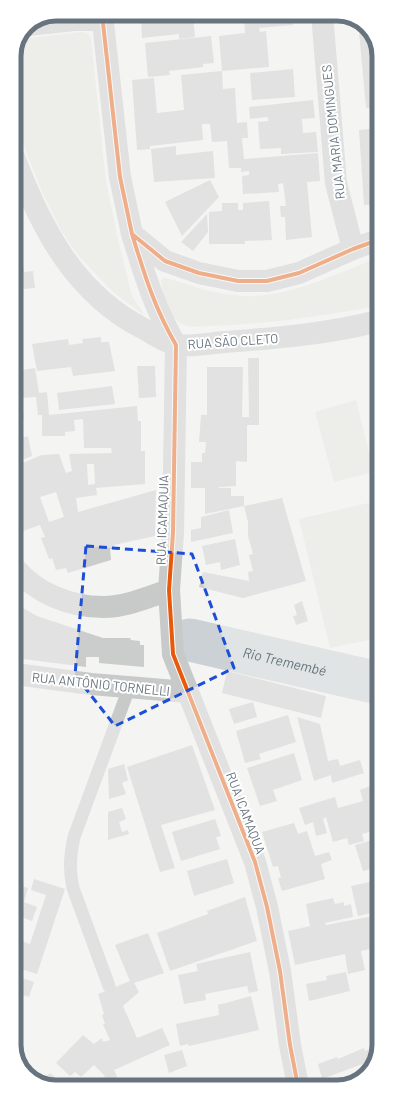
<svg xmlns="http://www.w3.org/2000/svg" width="393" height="1101" font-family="Barlow,sans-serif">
<rect width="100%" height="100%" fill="#f4f4f3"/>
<path fill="#e4e6e1" d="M81,32L88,33L91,39L106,181L117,235L132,296L145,316L113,292L77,254L62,232L42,192L14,121V54L21,39Z
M378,258V306C323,316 267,324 211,326C203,326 191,328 184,325C169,320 162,295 161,281L164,278C173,279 181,283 190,285C203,290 218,293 231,295C283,302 331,275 378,258Z
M356,400L374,472L334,482L315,412Z
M377,501L378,638L330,648L299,519Z"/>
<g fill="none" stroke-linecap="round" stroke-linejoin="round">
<path stroke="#cbd1d4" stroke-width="43" id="s1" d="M190,640L378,683"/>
</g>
<path fill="#cbcccc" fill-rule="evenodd" d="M141,14H193L195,37L179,39V34L142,38Z
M244,14H292L293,25L259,28L260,32L266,31L269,67L222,71L219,36L245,33Z
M358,21L363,23L378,45V107L366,108Z
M211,36L214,63L203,64V67L169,71L170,75L148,77L145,43Z
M293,69L295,97L252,100L250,73Z
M222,71L223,89L235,88L237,123L247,122L248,138H242L244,159L318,153L320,181L307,182L312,237L286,240L285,217H281L280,206H286L283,183L278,184L279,192L243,194L242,176L249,175V171L241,172V168H229L227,141L212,142L210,124H202L203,140L150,146V149L137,150L132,80L154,78L157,113L184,110L181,75Z
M313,100L315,118L302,119L303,133L316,132L318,152L281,154V148L260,149L258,122L268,121V117L250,119L249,107Z
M378,128V204L364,205L359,130Z
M176,146V155L213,151L215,178L154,182L151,149Z
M210,180L219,197L182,236L165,202Z
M269,201L272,240L245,241V244H209V212L222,211V203H238V210H243V203Z
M207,214L208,232L193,251L181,242Z
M22,257L24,272L33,271L35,288L14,290V258Z
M101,337V342H109L115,371L73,376L71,367L37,371L32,344L68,339L69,345L83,343L82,339Z
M248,358H259V425H247V462L236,461V486L219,487V488H231V496H244V506L205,514V488H191V462H202V453H205L206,442H199L201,415H207V367H243L242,417H249Z
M15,364L16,371L35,368L39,393L47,392L49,415L137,406L138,421H141V451H145V484L96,488L97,495L76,498L78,512L156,490L155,536L114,545V549H110L111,560L68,573L66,568L56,570L52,558L49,559L41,538L45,537L40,525L18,533L15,525V466L42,455L59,454L66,473L72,471L69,454L112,453L111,448H84L83,419L74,420L75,431L65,432V436H42V415H38L36,397L21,398L24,418L15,419ZM87,464H94L95,484L88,485ZM56,492L64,517L49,522L40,497Z
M137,366H155L156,397L139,398Z
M112,386L115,404L59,410L57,393Z
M28,436L32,456L15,463V440Z
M282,498L306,581L243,598L199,587L203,572L249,581L248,572L253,571L249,555L253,554L248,536V522L244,506Z
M229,510L233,533L191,542V530L201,528V517Z
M235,539L240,565L221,570L220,562L206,565L202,546Z
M302,601L308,621L296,625L293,616L297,615L294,605Z
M23,608L37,616L103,638H130L131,640L140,641V645H144V667L99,663V657H86V667L15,658V616L22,617Z
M227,671L326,696L321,718L222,693Z
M253,702L257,717L234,724L229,709Z
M288,715L296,742L259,754L261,759L245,763L236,731Z
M297,717L320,724L328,761L338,759L340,766L360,760L364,773L332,783L331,775L314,781Z
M192,745L215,810L161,825L175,868L160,872L127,767Z
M294,753L302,780L273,790L277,801L260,806L247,768Z
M124,764L128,780L122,783L126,794L109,799L108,769Z
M373,785L377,800L379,799V836L374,837L372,831L362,834L364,841L349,845L347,838L333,842L326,817L323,819L327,833L316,836L313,822L305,825L299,808L335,797L338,808L363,801L360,790Z
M122,808L126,819L119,822L122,832L128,830L129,834L108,840V812Z
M215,819L221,836L216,837L220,849L181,861L172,832Z
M294,823L298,834L307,831L315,856L329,852L332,860L321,864L325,879L282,891L278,878H281L278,866L273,867L262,832Z
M379,838V867L363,871L355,845Z
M227,859L234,883L194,896L187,871Z
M34,879L65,889L37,974L15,967V939L30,944L46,895L31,890Z
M379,880V911L358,916L351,886Z
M15,884L28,888L24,902L37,907L32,921L21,917L16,932Z
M245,897L257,941L170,971L157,933L208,914L207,911Z
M333,898L335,904L344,902V906L351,904L353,917L325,923L326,925L379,915V947L361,951L365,970L348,974L345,954L295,965L288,931L310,926L306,904Z
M148,933L164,973L134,983L139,992L123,1006L137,1038L162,1028L170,1045L114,1070L118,1079L111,1087H82L90,1079L97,1084L105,1076L94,1065L81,1077L75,1072L70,1076L56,1063L83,1035L94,1044L102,1038L103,1042L110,1040L103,1024H105L102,1015L104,1014L98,994L130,981L115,945Z
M250,952L258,991L249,993L247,986L205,994L206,1000L184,1004L178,975L198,971L196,964Z
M346,972L350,991L309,1001L306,984L327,980L326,976Z
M15,976L34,982L29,997L17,993L15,998Z
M251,996L259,1030L189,1046L188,1044L180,1046L176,1024L219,1015L218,1005Z
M16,1037L23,1058L19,1061L15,1056Z
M375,1047L377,1052L375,1056L367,1059L368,1062L322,1079L318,1064L337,1057L338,1059L364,1048L365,1051Z
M182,1050L187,1066L169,1073L164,1055Z
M50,1073L63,1084L62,1087H53L39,1081L41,1079L43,1080Z"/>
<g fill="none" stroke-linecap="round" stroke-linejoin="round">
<path stroke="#c8caca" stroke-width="13" d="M109,986L73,888C69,870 70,856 74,837L129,688"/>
<path stroke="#c8caca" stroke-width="22" d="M102,14L120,177L132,234L165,261L199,273L238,281H267L299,273L353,249L378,240
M322,14L336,183L353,249
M28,25L74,20H103
M14,157C41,228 75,295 146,330C155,335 167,343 176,345C192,347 210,343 225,342C276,338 328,334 378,321
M132,234C145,276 154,307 176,345L173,533L169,590L173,654L255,862L267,907L280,971L290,1045L298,1086
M15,568C36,593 70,607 103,607C125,607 149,597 169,590
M15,674L91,684L188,692"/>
<g stroke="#fff" stroke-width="6">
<path id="cycleway" d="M102,14L120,177L132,234L165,261L199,273L238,281H267L299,273L353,249L378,240
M132,234C145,276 154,307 176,345L173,533L169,590L173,654L255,862L267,907L280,971L290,1045L298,1086"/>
</g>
<use href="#cycleway" stroke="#e8590c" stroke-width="4"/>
</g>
<path d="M0 0H393V1101H0ZM86,546L192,554L234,668L115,726L75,675Z" fill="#f4f4f3" fill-opacity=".55" fill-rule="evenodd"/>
<path fill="none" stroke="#1d4ed8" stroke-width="3" stroke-dasharray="8 5" stroke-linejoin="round" d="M86,546L192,554L234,668L115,726L75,675Z"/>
<g text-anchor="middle" stroke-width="4" stroke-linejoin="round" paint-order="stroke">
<g font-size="13" fill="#67747f" stroke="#fff">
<text transform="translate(333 132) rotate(-96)" y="5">RUA MARIA DOMINGUES</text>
<text transform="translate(233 341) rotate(-4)" y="5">RUA SÃO CLETO</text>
<text transform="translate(162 520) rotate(-88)" y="5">RUA ICAMAQUIA</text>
<text transform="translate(101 684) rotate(6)" y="5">RUA ANTÔNIO TORNELLI</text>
<text transform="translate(246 813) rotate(69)" y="5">RUA ICAMAQUA</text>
</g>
<g font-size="14" font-style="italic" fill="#63757c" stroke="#fff">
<text dy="5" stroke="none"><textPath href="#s1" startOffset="97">Rio Tremembé</textPath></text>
</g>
</g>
<path d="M0 0H393V1101H0ZM56 21H337A35 35 0 0 1 372 56V1045A35 35 0 0 1 337 1080H56A35 35 0 0 1 21 1045V56A35 35 0 0 1 56 21Z" fill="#fff" fill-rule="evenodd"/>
<path fill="none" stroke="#67747f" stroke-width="5" d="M56 21H337A35 35 0 0 1 372 56V1045A35 35 0 0 1 337 1080H56A35 35 0 0 1 21 1045V56A35 35 0 0 1 56 21Z"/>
</svg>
